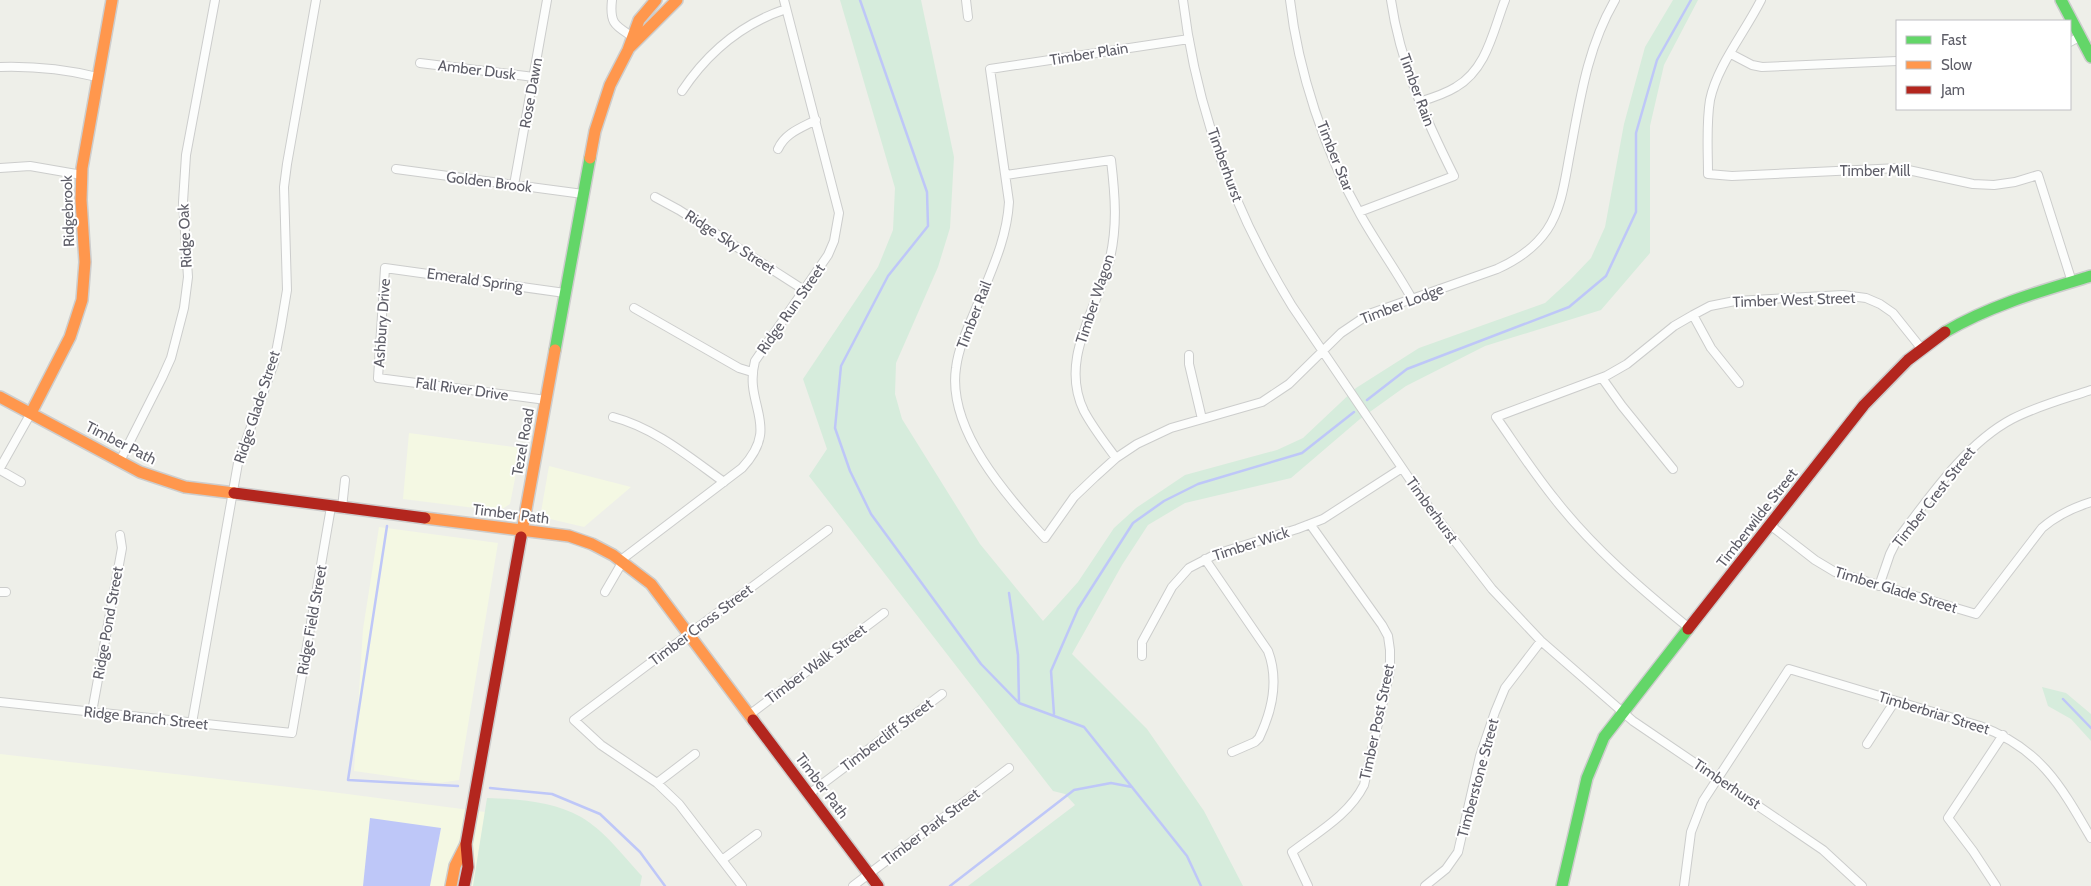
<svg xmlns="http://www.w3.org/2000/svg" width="2091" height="886" font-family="Cabin,sans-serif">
<rect width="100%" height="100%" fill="#eeefe9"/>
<path fill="#f4f8e3" d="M409,433L521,448L510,504L499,511L403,499Z
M549,466L631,487L584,527L546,518L541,512Z
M379,527L498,543L459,780L439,783L354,771L363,629Z
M0,754L332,792L485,812L473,886H0Z"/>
<path fill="#d6ecdc" d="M840,0H921L954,157L950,228L938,267L896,363L895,394L902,419L980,544L1043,621L1078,582L1114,528L1136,508L1185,475L1277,450L1303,438L1356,388L1419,348L1545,303L1570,280L1591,258L1605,227L1624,124L1645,47L1673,0H1698L1664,65L1650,126V253L1601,310L1485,346L1406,386L1360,419L1291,478L1185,503L1148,525L1122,565L1072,654L1147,729L1204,811L1243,886H968L1075,805L1065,794L1053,791L809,476L827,449L803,379L878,267L893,230L895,188Z
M2042,687L2066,693L2091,714V741L2071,719L2048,706Z
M487,798C518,799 553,801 581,817C605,831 623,856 642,876L640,886H473Z"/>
<path fill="#bec7f8" d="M370,818L441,828L430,886H363Z"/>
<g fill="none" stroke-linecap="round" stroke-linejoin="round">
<path stroke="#bec7f8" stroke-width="2.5" d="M860,0L927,192L928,226L888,276L841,366L835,428L850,471L871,514L981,664L1019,703L1084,727L1187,856L1201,886
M1367,400L1407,369L1569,307L1606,276L1636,212V133L1657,60L1691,0
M387,526L348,780L458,786
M1009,593L1018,655L1019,703
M2063,699L2091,728
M1054,714L1051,671L1078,609L1133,523L1164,501L1198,484L1302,453L1354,412
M490,788L552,794L600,814L640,852L665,886
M950,886L1074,790L1111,783L1132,787"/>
<g stroke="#cccdcc" stroke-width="10">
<path id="street" d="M612,0C609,26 617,26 636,39
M966,0L968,17
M1183,0C1196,109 1235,213 1292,306L1430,509L1492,589L1541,641L1633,721L1823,850L1862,886
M1290,0C1298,71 1325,152 1360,214C1376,243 1396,270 1412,299
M1761,0C1745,32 1717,66 1710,100C1706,124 1708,150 1708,174L1732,176L1899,168L1973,184L1994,185L2015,182L2038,175L2072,282
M1189,39L990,69L1009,202C1007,237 993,267 980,299C971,321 959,344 956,368C947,429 1006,495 1045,538L1074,497L1095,477L1116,458L1137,444L1171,428L1262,402L1289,384L1341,333L1369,314L1497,269C1517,260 1534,249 1547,230C1562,208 1565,179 1570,153C1580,100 1587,48 1615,0
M2070,42L2079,37
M1731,54L1752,65L1762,67L1897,61
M420,63L534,77
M0,67C34,66 64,69 97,77
M682,91C708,52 741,24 786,9
M1419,102C1432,98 1445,94 1456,87C1487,69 1493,31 1505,0
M778,149C785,133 801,128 816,120
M0,168L30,166L82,175
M396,169L583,194
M1006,175L1111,160C1115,194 1118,228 1109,262C1096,311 1059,360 1084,411C1093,428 1105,443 1116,458
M514,185L547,0
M655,197L679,210L804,290
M1359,212L1454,176C1426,120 1400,63 1391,0
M634,308L739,368L752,372
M1693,315L1711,348L1739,383
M1189,355V364L1202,419
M1602,378L1622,406L1673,469
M546,400L378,378L385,268L565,293
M613,417C655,428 689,457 724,482
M120,461L162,378L171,358L184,308L188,277L183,202L186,155L215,0
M0,468L31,413
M0,470L21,482
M342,508L345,480
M1770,525L1815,560L1835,572L1976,614L2042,528C2057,515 2072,508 2091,502
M1205,559L1268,651C1279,680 1272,711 1259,738L1255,742L1232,752
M621,560L742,468C782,425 743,406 755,361L828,255L834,241L839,213L784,0
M1879,586L1890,554L1897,540C1929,498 1965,444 2012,419C2037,406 2064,399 2091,390
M0,592H6
M605,592L623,561
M1689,628C1641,589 1592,547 1554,498C1533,472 1515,444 1496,417L1606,376L1627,364L1674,326L1693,315L1710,306L1735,301L1843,295L1866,298L1880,304L1893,313L1921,348
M1142,656V642L1172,587L1189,568L1216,554L1297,529L1323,519L1402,468
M0,702L292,733L331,507
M92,712L122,548L120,535
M749,715L884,613
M192,723L238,463L274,363L281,326L287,290L284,187L287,164L316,0
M1867,744L1895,701
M657,783L695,754
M809,794L942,694
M722,860L757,834
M742,886L679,804L657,783L601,745L574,720L828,530
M853,886L1009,768
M1308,886L1292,852C1318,832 1349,815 1364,785L1390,671V650L1388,636L1382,625L1310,524
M1425,886L1446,869L1458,852L1480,756L1495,712L1505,688L1541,641
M1684,886L1691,832L1703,801L1789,669L1980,726C2040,748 2061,786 2091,838
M1996,886L1973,851L1948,818L2003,735"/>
</g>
<g stroke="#cdcdcd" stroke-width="14">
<path id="fast" d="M2061,0L2091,57
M1945,332C1991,305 2041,291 2091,276
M555,350L590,158
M1562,886L1587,778L1604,737L1688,629"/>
</g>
<g stroke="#cdcdcd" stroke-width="14">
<path id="slow" d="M629,48L677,0
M590,158L595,131L610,85L628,50L639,20L656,0
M0,397L140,472L185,487L234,493
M31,413L70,337L82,300L85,262L81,200L82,168L112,0
M425,518L569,536L592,544L613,555L651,584L753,720
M521,537L555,350
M451,886L455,866L466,844"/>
</g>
<g stroke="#cdcdcd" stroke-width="14">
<path id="jam" d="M234,493L425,518
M1688,629L1864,405L1908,360L1945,332
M753,720L878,886
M464,886L468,867L466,844L521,537"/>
</g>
<use href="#street" stroke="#fcfdfc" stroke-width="8"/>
<use href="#fast" stroke="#63d668" stroke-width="11"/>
<use href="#slow" stroke="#ff974d" stroke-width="11"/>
<use href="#jam" stroke="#b3261e" stroke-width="11"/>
</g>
<g text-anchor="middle" stroke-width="4" stroke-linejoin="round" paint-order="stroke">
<g font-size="15" fill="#5e5e68" stroke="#fff">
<text transform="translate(1089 54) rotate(-9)" y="5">Timber Plain</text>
<text transform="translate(477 70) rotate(7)" y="5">Amber Dusk</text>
<text transform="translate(1417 90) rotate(70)" y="5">Timber Rain</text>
<text transform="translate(531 93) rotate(-80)" y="5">Rose Dawn</text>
<text transform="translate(1335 156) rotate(68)" y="5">Timber Star</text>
<text transform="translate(1225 165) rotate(70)" y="5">Timberhurst</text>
<text x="1875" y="176">Timber Mill</text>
<text transform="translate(489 182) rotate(7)" y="5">Golden Brook</text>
<text transform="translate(68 211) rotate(-92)" y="5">Ridgebrook</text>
<text transform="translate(185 236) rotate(-93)" y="5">Ridge Oak</text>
<text transform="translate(730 242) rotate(33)" y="5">Ridge Sky Street</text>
<text transform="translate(475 280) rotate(8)" y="5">Emerald Spring</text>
<text transform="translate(1095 299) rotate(-72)" y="5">Timber Wagon</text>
<text transform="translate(1794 300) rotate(-2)" y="5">Timber West Street</text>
<text transform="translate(1402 304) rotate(-21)" y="5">Timber Lodge</text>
<text transform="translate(791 309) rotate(-55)" y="5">Ridge Run Street</text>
<text transform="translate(974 315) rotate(-69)" y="5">Timber Rail</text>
<text transform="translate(382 323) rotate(-86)" y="5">Ashbury Drive</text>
<text transform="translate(462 389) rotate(8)" y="5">Fall River Drive</text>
<text transform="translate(257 407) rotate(-72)" y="5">Ridge Glade Street</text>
<text transform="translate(523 442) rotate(-80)" y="5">Tezel Road</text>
<text transform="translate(121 443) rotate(27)" y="5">Timber Path</text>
<text transform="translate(1934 497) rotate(-52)" y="5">Timber Crest Street</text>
<text transform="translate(1432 510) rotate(54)" y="5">Timberhurst</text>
<text transform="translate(511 514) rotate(7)" y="5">Timber Path</text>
<text transform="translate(1757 518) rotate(-52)" y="5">Timberwilde Street</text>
<text transform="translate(1251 544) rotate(-18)" y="5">Timber Wick</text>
<text transform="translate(1896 590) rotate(17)" y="5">Timber Glade Street</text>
<text transform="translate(312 620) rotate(-80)" y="5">Ridge Field Street</text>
<text transform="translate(108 623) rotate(-80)" y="5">Ridge Pond Street</text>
<text transform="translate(701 625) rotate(-37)" y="5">Timber Cross Street</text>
<text transform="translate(816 664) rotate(-37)" y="5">Timber Walk Street</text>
<text transform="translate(1934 713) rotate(17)" y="5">Timberbriar Street</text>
<text transform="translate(146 718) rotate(6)" y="5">Ridge Branch Street</text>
<text transform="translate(1377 722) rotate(-78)" y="5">Timber Post Street</text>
<text transform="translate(887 735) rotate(-37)" y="5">Timbercliff Street</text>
<text transform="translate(1478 778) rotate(-75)" y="5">Timberstone Street</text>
<text transform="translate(1727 784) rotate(34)" y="5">Timberhurst</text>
<text transform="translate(822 786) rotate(53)" y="5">Timber Path</text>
<text transform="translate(931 827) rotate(-37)" y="5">Timber Park Street</text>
</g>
</g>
<rect x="1896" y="20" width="175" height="90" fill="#ffffff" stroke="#bfbfc3"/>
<rect x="1906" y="36" width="25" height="8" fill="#63d668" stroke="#bfbfc3"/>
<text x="1941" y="45" font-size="15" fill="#5e5e68">Fast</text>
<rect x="1906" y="61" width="25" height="8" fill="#ff974d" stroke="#bfbfc3"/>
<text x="1941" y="70" font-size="15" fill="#5e5e68">Slow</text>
<rect x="1906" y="86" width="25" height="8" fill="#b3261e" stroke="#bfbfc3"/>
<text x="1941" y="95" font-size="15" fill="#5e5e68">Jam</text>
</svg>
